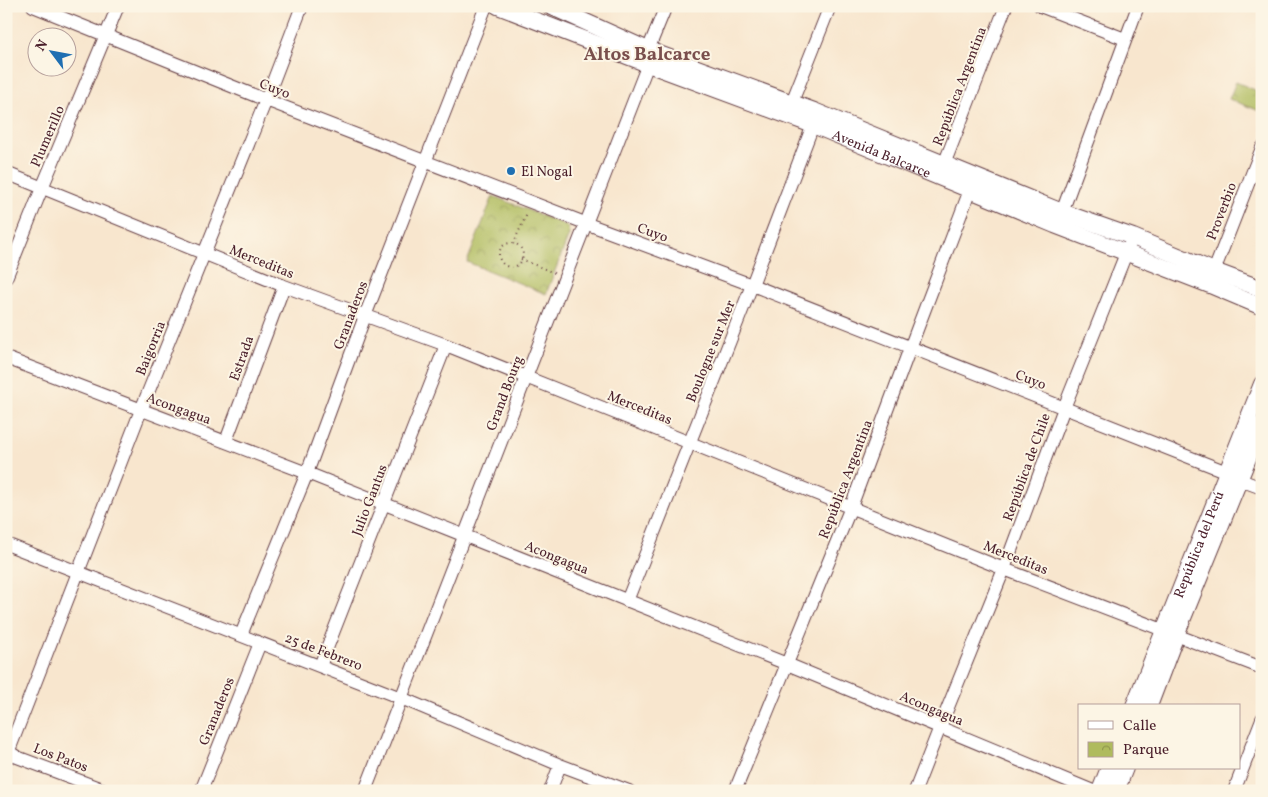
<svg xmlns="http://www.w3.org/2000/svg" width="1268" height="797" font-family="Vollkorn,serif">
<defs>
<pattern id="park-crowns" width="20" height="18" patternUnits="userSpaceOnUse" patternTransform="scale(1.25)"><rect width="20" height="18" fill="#afbb5d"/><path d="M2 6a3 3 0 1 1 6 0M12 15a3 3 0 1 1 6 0" fill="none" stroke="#90974d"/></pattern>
</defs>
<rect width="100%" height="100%" fill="#fcf5e5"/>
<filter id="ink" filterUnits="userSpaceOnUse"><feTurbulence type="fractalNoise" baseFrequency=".02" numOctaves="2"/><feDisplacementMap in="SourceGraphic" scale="10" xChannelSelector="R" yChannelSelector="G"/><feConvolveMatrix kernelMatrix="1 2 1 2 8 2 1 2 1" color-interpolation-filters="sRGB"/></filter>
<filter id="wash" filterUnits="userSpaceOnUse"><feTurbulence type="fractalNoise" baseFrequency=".0096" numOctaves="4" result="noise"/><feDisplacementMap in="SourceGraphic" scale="20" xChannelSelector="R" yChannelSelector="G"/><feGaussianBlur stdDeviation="1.12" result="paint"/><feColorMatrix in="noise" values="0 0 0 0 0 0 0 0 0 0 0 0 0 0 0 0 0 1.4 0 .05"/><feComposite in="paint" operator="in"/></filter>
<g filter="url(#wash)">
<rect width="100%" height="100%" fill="#f8e6ce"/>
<path fill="url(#park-crowns)" stroke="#7c6d44" d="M1236,82L1262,93V112L1229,99Z
M493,196L563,224C568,227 569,229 569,235L546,294L467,262Z"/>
</g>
<g filter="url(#ink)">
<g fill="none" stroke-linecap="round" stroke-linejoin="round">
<g stroke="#643d43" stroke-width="14">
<path id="minor" d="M33,6L266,100L585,223L752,285L1227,472L1240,480L1262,488
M1040,6L1125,39
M792,102L830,6
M941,172L1006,6
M6,173L284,286L446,345L1004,569L1262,668
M1058,219L1062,212L1138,6
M6,278L42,188L118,6
M1212,279L1214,271L1262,148
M6,358L307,473L787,664L1093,791
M226,441L284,286
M6,544L401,698L560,765L629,791
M627,601L752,285L813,125L814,118
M241,635L307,473L365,316L486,6
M320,666L446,345
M6,750L17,757L107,791
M6,758L141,410L266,100L302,6
M201,791L260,643
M365,791L648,64V50L666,6
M550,791L560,765
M735,791L851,507L910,348L970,190V182
M915,791L940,727L1004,569L1064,408L1129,246
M1234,791L1262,719"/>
</g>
<g stroke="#643d43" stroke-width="18">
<g id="major">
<path id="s1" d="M498,6L648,64L813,125L1055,225L1210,285L1262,307"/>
<path d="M550,6L648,50L814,111L1062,212L1133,237L1214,271L1262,289"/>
<path id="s2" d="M1134,706L1262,384"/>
<path d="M1149,706L1176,635L1262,424"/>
<path d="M1100,791L1109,768"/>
<path d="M1116,791L1125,768"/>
</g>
</g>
<path stroke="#643d43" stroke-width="2" stroke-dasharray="1 4" stroke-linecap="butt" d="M499 255a12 12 0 1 1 24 0a12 12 0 1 1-24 0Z
M513,244L527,214
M521,259L554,273"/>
<use href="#minor" stroke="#fff" stroke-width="12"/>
<use href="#major" stroke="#fff" stroke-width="16"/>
</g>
</g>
<circle fill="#1f6fb2" stroke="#fcf5e5" stroke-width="2" cx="511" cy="171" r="5"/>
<g text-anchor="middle" stroke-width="4" stroke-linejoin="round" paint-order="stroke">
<g font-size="14" fill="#4a1f2b" stroke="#fcf5e5">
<text transform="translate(959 86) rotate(-69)" y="5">República Argentina</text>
<text transform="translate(275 88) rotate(21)" y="5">Cuyo</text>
<text transform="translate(47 136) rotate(-67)" y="5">Plumerillo</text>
<text dy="5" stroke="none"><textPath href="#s1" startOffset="411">Avenida Balcarce</textPath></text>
<text transform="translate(1221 211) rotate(-69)" y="5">Proverbio</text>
<text transform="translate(653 232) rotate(20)" y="5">Cuyo</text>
<text transform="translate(262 261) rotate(22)" y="5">Merceditas</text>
<text transform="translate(350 315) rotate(-69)" y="5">Granaderos</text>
<text transform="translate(150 348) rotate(-68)" y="5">Baigorria</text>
<text transform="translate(710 351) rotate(-68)" y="5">Boulogne sur Mer</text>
<text transform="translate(241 358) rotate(-70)" y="5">Estrada</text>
<text transform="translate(1031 379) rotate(21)" y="5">Cuyo</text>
<text transform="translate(504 393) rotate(-69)" y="5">Grand Bourg</text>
<text transform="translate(640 407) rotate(22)" y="5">Merceditas</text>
<text transform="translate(179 408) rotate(20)" y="5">Acongagua</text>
<text transform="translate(1026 467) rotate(-70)" y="5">República de Chile</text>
<text transform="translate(845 479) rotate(-69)" y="5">República Argentina</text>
<text transform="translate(369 500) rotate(-69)" y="5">Julio Gantus</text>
<text dy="5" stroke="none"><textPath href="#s2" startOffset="174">República del Perú</textPath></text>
<text transform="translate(557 557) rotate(22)" y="5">Acongagua</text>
<text transform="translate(1016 557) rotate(22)" y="5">Merceditas</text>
<text transform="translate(324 651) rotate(21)" y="5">25 de Febrero</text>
<text transform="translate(932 708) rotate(23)" y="5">Acongagua</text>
<text transform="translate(216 711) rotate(-68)" y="5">Granaderos</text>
<text transform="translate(61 757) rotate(21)" y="5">Los Patos</text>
</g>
<g font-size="14" fill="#4a1f2b" stroke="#fcf5e5" text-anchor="start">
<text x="521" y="176">El Nogal</text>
</g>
<g font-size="19" font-weight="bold" fill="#7a4f4d" stroke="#fcf5e5">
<text x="647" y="60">Altos Balcarce</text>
</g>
</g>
<rect width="1268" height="797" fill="none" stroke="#fcf5e5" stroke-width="25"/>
<rect x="1078" y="704" width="162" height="65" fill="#fcf5e5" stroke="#b59f9b"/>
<rect x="1088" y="721" width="25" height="8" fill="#ffffff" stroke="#b59f9b"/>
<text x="1123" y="730" font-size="15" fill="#4a1f2b">Calle</text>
<rect x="1088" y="742" width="25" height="15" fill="url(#park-crowns)" stroke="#b59f9b"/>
<text x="1123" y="754" font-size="15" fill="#4a1f2b">Parque</text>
<g transform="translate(52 52) rotate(302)"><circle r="24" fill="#fcf5e5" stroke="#b59f9b"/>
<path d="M0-4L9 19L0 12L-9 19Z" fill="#1f6fb2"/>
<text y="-8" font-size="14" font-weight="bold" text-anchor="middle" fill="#4a1f2b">N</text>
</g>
</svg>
